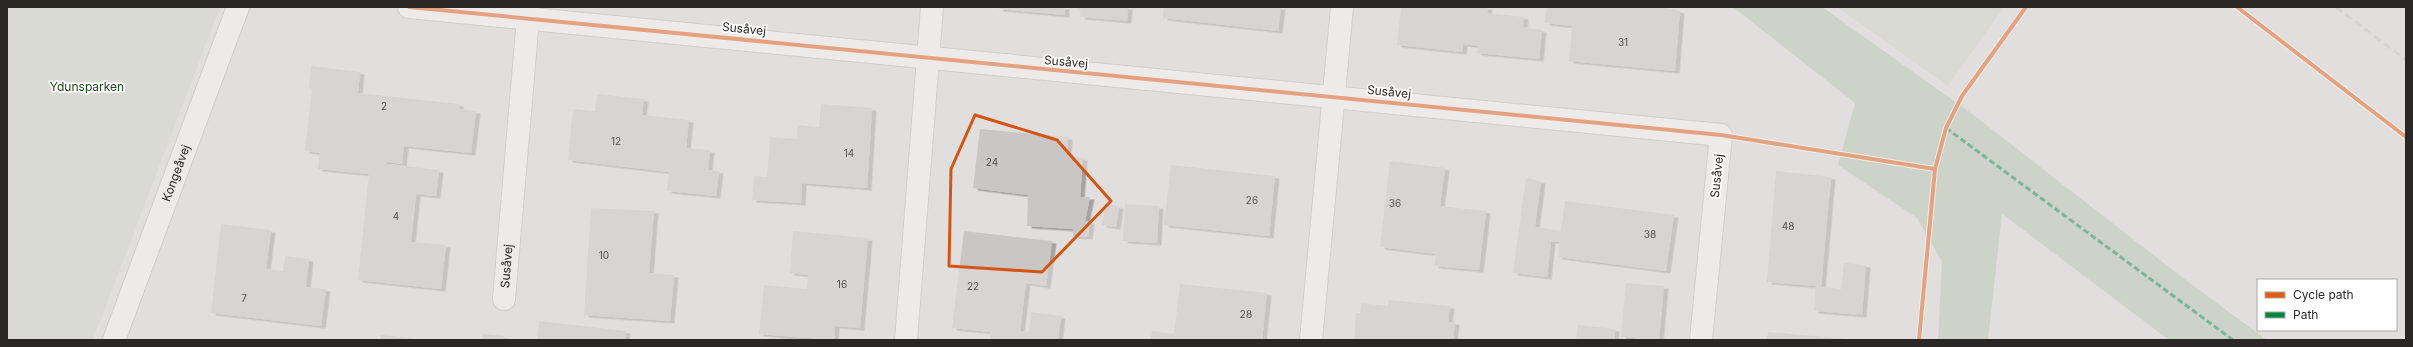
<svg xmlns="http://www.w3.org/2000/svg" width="2413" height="347" font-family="Inter,sans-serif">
<defs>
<filter id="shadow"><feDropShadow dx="4.5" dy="2.5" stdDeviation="0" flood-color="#0004"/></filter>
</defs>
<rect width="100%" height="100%" fill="#e1dfdd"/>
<path fill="#ced6ca" d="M7,7H220L93,340H7Z
M1837,7H2004L1948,86Z"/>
<path fill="#b7c5b3" d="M1733,7H1822L1971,113L2183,278L2267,340H2169L2002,214L1988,340H1938L1942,262L1917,218L1838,165L1855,103Z"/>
<path fill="#c9c7c6" filter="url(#shadow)" d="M999,7H1065V15L999,9Z
M1072,7H1128L1127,21L1080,17L1081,9Z
M1164,7H1281L1278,31L1163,18Z
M1401,7H1488L1487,13L1524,17L1523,27L1542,30L1539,59L1477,53L1478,46L1463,44L1462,52L1397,45Z
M1547,7H1659L1680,11L1675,71L1569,61L1572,26L1545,23Z
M311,66L360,72L358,93L459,104V109L476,111L471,153L404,146L402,164L387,162V164L439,170L436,196L416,194L411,242L446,245L441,289L358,280L369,174L318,169L320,153L305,151L312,89L309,88Z
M597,94L644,99L642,115L689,120L686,148L710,150L708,170L719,171L716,196L667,191L669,172L568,160L573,109L595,111Z
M821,104L872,108L867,188L802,183L801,203L752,200L754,176L767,177L770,137L797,139L798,125L819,127Z
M980,129L1068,137L1067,155L1083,158L1080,197H1090L1085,221L1090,222L1088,237L1073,236V229L1027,226L1028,195L973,188Z
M1390,161L1445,168L1440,206L1486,211L1479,270L1434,266L1436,254L1380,247Z
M1171,165L1275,176L1269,236L1164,225Z
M1776,171L1831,177L1821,287L1841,289L1844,263L1866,265L1862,315L1814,311L1816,286L1767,282Z
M1526,178L1541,181L1535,227L1561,231L1565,201L1674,215L1666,271L1558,257L1560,242L1551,241L1547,277L1513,273Z
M1105,204L1119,206L1116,227L1102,225Z
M1125,204L1159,206L1157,243L1123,241Z
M591,208L654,211L649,273L674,275L670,321L584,315Z
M221,224L271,230L266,269L283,271L285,256L309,259L306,287L326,289L321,326L211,313Z
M793,231L868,238L860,328L835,326L834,340L759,334L764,285L807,289L808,275L790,273Z
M964,231L1052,241L1046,286L1026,283L1020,331L1029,332L1031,312L1061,316L1058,340H990L991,332L952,328Z
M1626,283L1664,286L1659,340L1621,337Z
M1180,284L1267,293L1262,340H1151L1152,331L1174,334Z
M1389,300L1450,306L1448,322H1455L1453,340H1354L1356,313H1360L1361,303L1388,306Z
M539,321L626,331L625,340H537Z
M1578,325L1615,329L1614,340H1576Z
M1768,332L1848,339V340H1767Z
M483,334L504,336V340H483Z
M381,335L417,339L416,340H380Z"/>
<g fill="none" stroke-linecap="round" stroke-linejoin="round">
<g stroke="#bdbbba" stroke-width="24">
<g id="minor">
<path d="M409,7L1721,135L1701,340"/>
<path id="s1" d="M504,299L529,7"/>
<path id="s2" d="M114,340L238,7"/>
<path d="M906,340L932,7"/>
<path d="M1311,340L1342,7"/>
</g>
</g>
<use href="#minor" stroke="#fafafa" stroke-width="22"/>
<path stroke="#c8c7c7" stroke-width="3" stroke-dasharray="8 4" stroke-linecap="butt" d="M2336,7L2406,60"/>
<path stroke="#00873e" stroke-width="3" stroke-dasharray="6 3" stroke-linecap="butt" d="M1946,128L2233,340"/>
<g stroke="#fff" stroke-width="6">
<path id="cycleway" d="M409,7L1721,135L1935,169L1919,340
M2237,7L2406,137
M1935,169L1946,128L1962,96L2026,7"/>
</g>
<use href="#cycleway" stroke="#e8590c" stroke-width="4"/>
</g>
<path d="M0 0H2413V347H0ZM975,115L1057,140L1111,201L1042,272L949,266L951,169Z" fill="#e1dfdd" fill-opacity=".55" fill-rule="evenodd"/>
<path fill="none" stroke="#d5540f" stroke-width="3" stroke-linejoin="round" d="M975,115L1057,140L1111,201L1042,272L949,266L951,169Z"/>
<g text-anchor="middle" stroke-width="3.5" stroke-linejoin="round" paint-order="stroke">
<g font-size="10" fill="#525050">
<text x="1623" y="46">31</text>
<text x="384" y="110">2</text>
<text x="616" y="145">12</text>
<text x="849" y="157">14</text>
<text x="992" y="166">24</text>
<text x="1252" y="204">26</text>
<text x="1395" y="207">36</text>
<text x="396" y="220">4</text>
<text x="1788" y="230">48</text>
<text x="1650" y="238">38</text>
<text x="604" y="259">10</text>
<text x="842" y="288">16</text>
<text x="973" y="290">22</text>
<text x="244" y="302">7</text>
<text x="1246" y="318">28</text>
</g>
<g font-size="12" fill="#2a2827" stroke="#fff">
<text transform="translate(744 29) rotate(6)" y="4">Susåvej</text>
<text transform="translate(1066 62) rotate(5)" y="4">Susåvej</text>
<text transform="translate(1389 92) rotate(6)" y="4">Susåvej</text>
<text dy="4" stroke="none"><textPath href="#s2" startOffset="178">Kongeåvej</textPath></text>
<text transform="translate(1717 176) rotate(-84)" y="4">Susåvej</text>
<text dy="4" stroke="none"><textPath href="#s1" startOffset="33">Susåvej</textPath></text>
</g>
<g font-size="12" fill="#1f451a" stroke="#fff">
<text x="87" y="91">Ydunsparken</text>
</g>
</g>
<rect width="2413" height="347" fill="none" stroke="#2a2827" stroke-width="16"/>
<rect x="2257" y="279" width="140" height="52" fill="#ffffff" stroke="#aaa9a9"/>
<rect x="2265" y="292" width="20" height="6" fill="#e8590c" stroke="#aaa9a9"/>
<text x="2293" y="299" font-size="12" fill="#2a2827">Cycle path</text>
<rect x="2265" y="312" width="20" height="6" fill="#00873e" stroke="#aaa9a9"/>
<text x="2293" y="319" font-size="12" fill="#2a2827">Path</text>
</svg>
